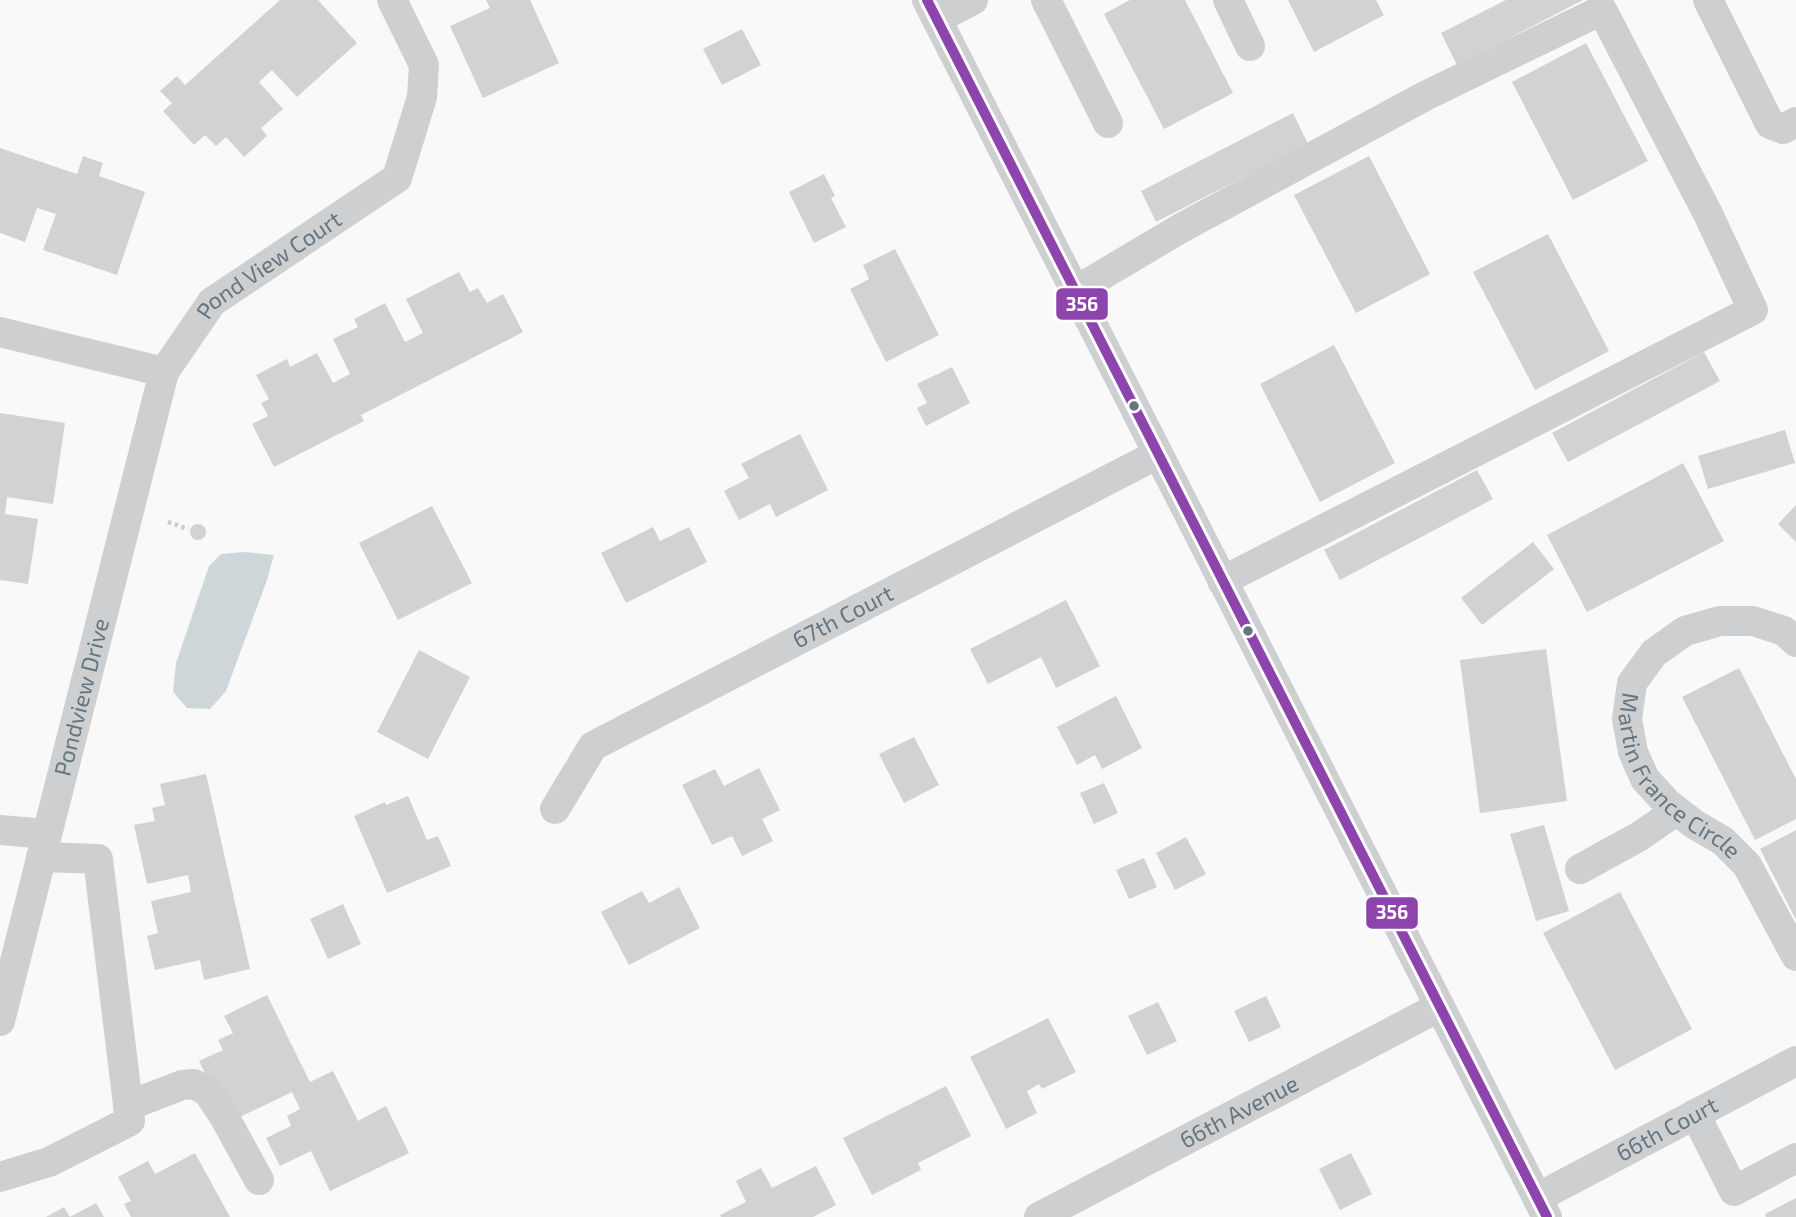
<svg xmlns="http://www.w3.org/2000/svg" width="1796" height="1217" font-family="'Exo 2',sans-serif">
<rect width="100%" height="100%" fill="#f9f9f9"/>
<path fill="#ced6d9" d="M244,552L274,555L267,580L226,691L210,709L187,708L173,692L176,663L209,566L221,554Z"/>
<path fill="#d0d2d3" d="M280,0H318L357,43L297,97L272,70L259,82L283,109L261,128L267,136L244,157L226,137L216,146L205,135L194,145L163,111L172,103L160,91L177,76L185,85Z
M486,0H530L559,63L483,98L450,26L490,8Z
M1130,0H1185L1233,93L1164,129L1104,14Z
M1288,0H1376L1384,15L1314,52Z
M1506,0H1583L1457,65L1441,33Z
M742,29L761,65L722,85L703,49Z
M1586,43L1648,161L1573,200L1512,82Z
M1293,113L1308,144L1156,222L1141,191Z
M0,148L77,174L83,156L103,163L99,176L145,192L117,275L43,250L56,214L37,208L25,242L0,233Z
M1369,156L1430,274L1356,313L1294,195Z
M824,174L835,196L831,198L846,227L814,243L789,192Z
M1548,234L1609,351L1535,390L1473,272Z
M895,249L939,335L886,362L850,289L869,279L863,265Z
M459,272L470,292L478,288L487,303L503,294L523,332L361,415L364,421L274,467L252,424L268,416L261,403L269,399L256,375L287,359L290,367L317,353L333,383L350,374L333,339L358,327L354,319L385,303L405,342L423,333L406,299Z
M1334,345L1395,463L1320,502L1260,384Z
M1704,352L1720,381L1568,462L1552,433Z
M952,367L970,403L926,426L917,408L927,403L917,384Z
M0,413L65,423L53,504L7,497L5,514L38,519L28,584L0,580Z
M1785,430L1795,463L1708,489L1698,456Z
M800,434L828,490L776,517L770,504L739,520L724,491L749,478L741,464Z
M1683,463L1724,541L1587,612L1547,535Z
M1477,470L1493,499L1340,580L1324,550Z
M1796,505V542L1778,524Z
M432,506L472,583L398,620L359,543Z
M190 532a8 8 0 1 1 16 0a8 8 0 1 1-16 0Z
M653,527L660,541L689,527L707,562L626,603L601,553Z
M1533,542L1554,569L1482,625L1461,598Z
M1066,600L1100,666L1056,688L1041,657L988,684L970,649Z
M1546,649L1567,801L1480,813L1460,660Z
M419,650L470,677L428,759L377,732Z
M1739,668L1796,779V819L1755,840L1682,697Z
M1116,696L1142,748L1102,769L1095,755L1077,765L1057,727Z
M914,737L939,785L904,803L879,754Z
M759,768L780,810L762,819L773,841L742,856L732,836L712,845L682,785L715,769L724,786Z
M206,774L250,969L204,980L200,960L155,970L147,936L158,933L151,901L191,892L188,875L147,884L134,825L155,821L152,808L165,805L160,784Z
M1104,783L1118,813L1094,824L1080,793Z
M408,796L427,840L438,836L451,866L387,893L354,816L385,802L386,805Z
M1544,825L1569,911L1536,921L1510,834Z
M1796,830V920L1760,849Z
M1186,837L1206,874L1175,890L1156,853Z
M1144,858L1157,887L1129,899L1116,870Z
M679,887L700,928L629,965L601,912L642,891L649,903Z
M1620,892L1692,1029L1615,1070L1543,933Z
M343,904L361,944L328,959L310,919Z
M267,995L310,1082L333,1071L358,1121L386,1106L409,1153L330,1191L311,1151L280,1166L266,1138L291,1126L287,1116L300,1109L292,1092L238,1118L222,1086L214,1091L199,1061L223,1050L218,1040L233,1033L224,1016Z
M1266,996L1281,1027L1249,1042L1234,1011Z
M1158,1002L1177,1041L1147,1055L1128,1016Z
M1048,1018L1076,1072L1042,1089L1039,1084L1027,1091L1037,1113L1006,1129L970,1057Z
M946,1086L971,1136L918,1163L921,1170L872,1195L843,1138Z
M195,1153L230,1217H131L124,1204L131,1201L118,1177L148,1161L155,1174Z
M1351,1153L1372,1194L1340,1210L1319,1169Z
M816,1166L836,1205L813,1217H721L720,1215L746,1202L736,1181L761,1168L772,1188Z
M1796,1198V1217H1766L1765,1214Z
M96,1203L104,1217H70Z
M64,1207L70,1217H46Z"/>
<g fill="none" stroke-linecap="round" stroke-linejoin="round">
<path stroke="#cbcccd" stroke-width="4.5" stroke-dasharray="3.5 3.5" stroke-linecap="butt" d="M168,522L188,529"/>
<g stroke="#cecfd0" stroke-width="30">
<path d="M927,0L1547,1217"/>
<path d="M1046,0L1108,123"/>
<path d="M1228,0L1250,46"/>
<path d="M1708,0L1770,124L1783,129L1796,122"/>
<path d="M937,19L973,0"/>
<path d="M1075,291L1183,227L1425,96L1602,10L1708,214L1753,310L1222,581"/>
<path d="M0,332L164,372"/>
<path id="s1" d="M1796,642L1784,631L1753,621H1720L1685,631L1654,653L1632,683L1627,719L1633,752L1645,779L1668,804L1694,824L1723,841L1747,865L1796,956"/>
<path id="s2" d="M555,809L593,746L1158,454"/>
<path d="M0,830L47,834"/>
<path d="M1580,869L1640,836L1676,811"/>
<path id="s3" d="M0,1021L164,372L212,302L397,178L422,97L424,65L392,0"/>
<path d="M128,1106L182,1085L194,1084L208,1092L225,1118L259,1180"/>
<path d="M1695,1114L1734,1191L1796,1158"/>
<path d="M0,1177L49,1162L130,1121L98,859L41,857"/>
<path id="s4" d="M1537,1198L1796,1061"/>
<path id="s5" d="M1039,1217L1439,1007"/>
</g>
<g stroke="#fff" stroke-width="16">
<path id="bus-1" d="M927,0L1547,1217"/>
</g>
<use href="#bus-1" stroke="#8e44ad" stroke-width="10"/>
</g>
<g fill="#657683" stroke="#fff" stroke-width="2.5">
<circle cx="1134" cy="406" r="6"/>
<circle cx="1248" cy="631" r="6"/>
</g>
<g text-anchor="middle" stroke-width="7" stroke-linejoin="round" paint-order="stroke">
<g font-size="23" fill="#657683" stroke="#fff">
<text dy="8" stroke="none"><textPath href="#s3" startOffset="822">Pond View Court</textPath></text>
<text dy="8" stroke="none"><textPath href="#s2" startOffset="355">67th Court</textPath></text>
<text dy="8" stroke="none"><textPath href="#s3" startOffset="334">Pondview Drive</textPath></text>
<text dy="8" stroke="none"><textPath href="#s1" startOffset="308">Martin France Circle</textPath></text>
<text dy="8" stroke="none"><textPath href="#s5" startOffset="226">66th Avenue</textPath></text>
<text dy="8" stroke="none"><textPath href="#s4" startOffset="147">66th Court</textPath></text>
</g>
</g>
<g stroke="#fff" stroke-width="2.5">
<rect x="1055" y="287" width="54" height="34" rx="7" fill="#8e44ad"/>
<rect x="1365" y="896" width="54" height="34" rx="7" fill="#8e44ad"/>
</g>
<g font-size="19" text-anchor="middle" font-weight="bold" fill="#fff">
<text x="1082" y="311">356</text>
<text x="1392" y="919">356</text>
</g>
</svg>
